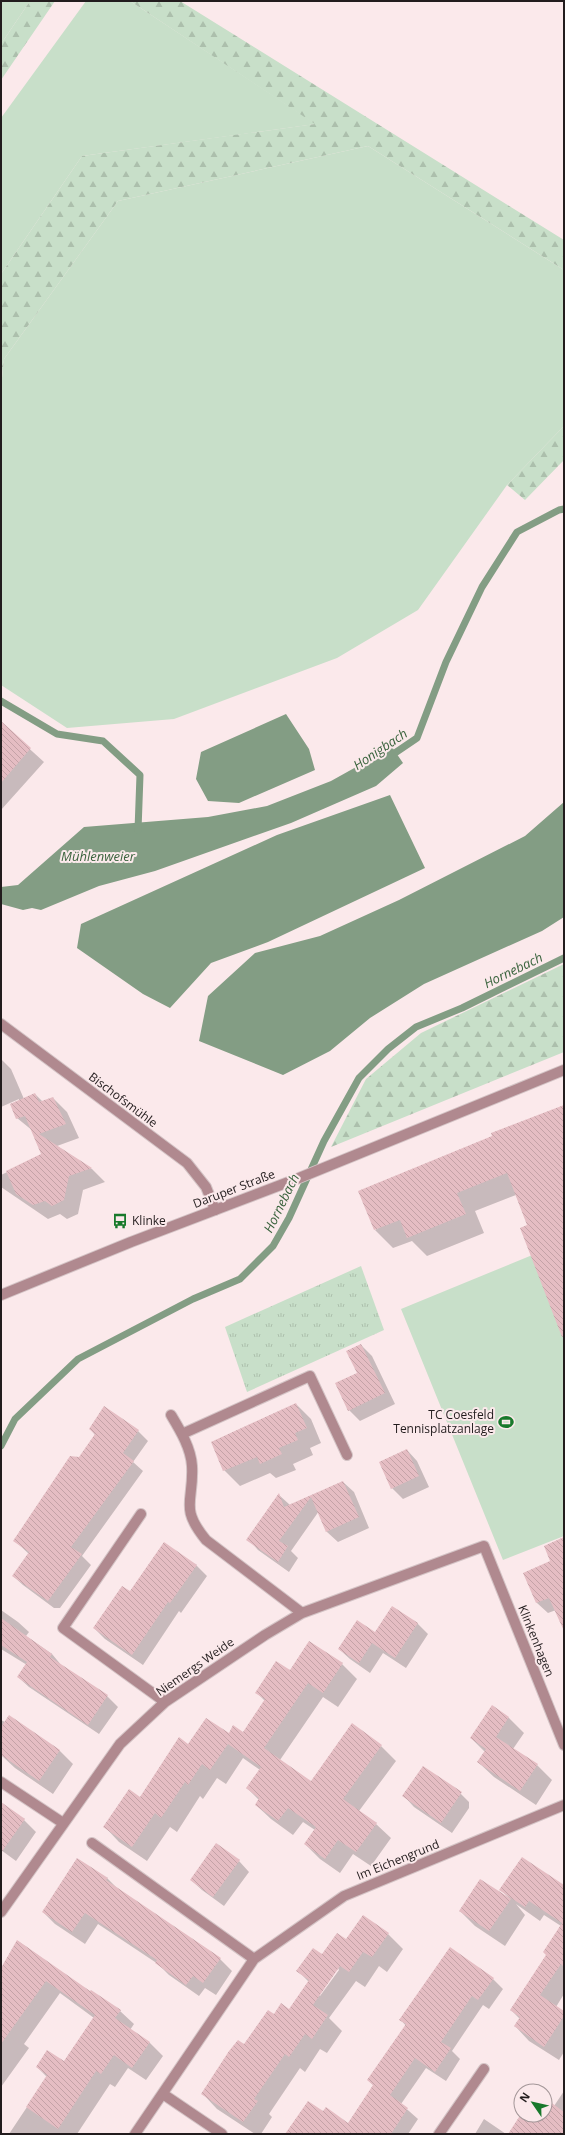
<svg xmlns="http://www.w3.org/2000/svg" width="565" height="2135" font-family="'Open Sans',sans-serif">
<defs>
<pattern id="forest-firs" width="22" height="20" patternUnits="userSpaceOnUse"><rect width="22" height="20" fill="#c8dfc9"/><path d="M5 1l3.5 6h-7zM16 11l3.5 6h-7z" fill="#acbfac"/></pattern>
<pattern id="park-tufts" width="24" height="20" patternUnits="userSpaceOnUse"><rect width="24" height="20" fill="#c8dfc9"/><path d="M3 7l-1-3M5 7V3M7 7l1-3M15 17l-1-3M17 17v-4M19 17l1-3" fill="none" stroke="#acbfac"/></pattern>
<pattern id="building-back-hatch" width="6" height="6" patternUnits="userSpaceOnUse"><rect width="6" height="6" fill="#e5bdc3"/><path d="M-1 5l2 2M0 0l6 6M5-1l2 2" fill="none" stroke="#c4a2a7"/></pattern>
</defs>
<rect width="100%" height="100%" fill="#fbe9eb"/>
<path fill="#c8dfc9" d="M1,1H30L1,44Z
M86,1H130L316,124L82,156L1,274V118Z
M368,146L564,270V426L507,485L418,610L337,658L174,719L67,728L1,685V387L4,359L118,201Z
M564,1242V1536L503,1560L401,1309Z"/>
<path fill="url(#forest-firs)" d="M30,1H55L1,80V44Z
M130,1H180L564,240V270L368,146L118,201L4,359L1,387V274L82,156L315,124Z
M564,426V460L525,500L507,485Z
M564,964V1052L331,1147L366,1079L421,1033Z"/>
<path fill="url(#park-tufts)" d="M361,1266L384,1330L247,1392L225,1327Z"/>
<path fill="#839d84" d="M286,714L309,749L315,770L239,803L208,801L196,779L201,752Z
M392,747L403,763L376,786L291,823L155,871L99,886L41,910L32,908L23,910L1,904V887L18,885L84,827L208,817L267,806L331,781Z
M390,795L425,868L268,942L211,963L170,1008L143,994L77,948L81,924L277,835Z
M564,802V917L542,931L424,984L370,1018L330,1051L283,1075L199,1041L208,996L255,953L320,936L399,900L525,836Z"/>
<path fill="#0003" fill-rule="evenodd" d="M1,723L44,762L1,810Z
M1,1059L11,1069L24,1099L35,1094L43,1102L53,1098L67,1112L79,1138L57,1146L92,1169L105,1182L83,1190L78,1214L67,1219L60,1214L48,1219L1,1187V1175L43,1155L33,1131L17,1118L19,1099L1,1107Z
M564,1109V1338L521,1228L528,1226L516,1195L475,1211L484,1233L427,1256L412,1241L393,1248L375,1230Z
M361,1345L372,1356L395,1404L360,1421L349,1410L358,1373Z
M296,1404L311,1419L321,1443L310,1448L313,1455L293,1464L296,1470L276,1478L270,1473L240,1486L224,1470L212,1442Z
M90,1429L138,1431L148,1441L133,1462L143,1471L82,1556L91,1565L60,1608H54L23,1585L13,1576L29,1554L14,1540L80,1458L95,1435Z
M407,1450L417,1461L429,1487L403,1499L392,1488Z
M343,1482L354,1492L369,1528L338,1542L327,1532L319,1511L291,1551L298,1558L289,1572L258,1550L248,1539L279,1495L290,1505Z
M564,1538V1628L556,1610L548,1613L537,1603L524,1574L551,1562Z
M164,1543L197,1566L207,1576L181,1613L179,1611L143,1665L105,1639L94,1628L130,1592Z
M393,1607L418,1624L428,1634L406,1668L383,1653L370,1673L350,1659L339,1649L375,1634Z
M1,1610L18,1622L29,1632L26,1636L52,1654L62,1666L107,1696L118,1707L99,1734L29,1687L18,1677L27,1665L1,1649Z
M310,1642L342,1664L357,1679L338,1707L323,1697L280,1760L311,1782L381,1746L396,1761L359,1811L376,1824L391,1838L371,1866L353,1854L340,1873L320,1859L305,1844L315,1830L303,1822L293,1835L271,1819L256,1805L259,1800L247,1788L260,1770L243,1758L226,1784L217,1778L203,1799L200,1796L177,1832L170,1827L147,1861L119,1842L105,1827L140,1798L189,1745L229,1734L243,1733L265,1701L257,1693L290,1671Z
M492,1707L509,1718L524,1733L513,1749L537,1765L552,1780L536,1805L494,1777L478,1762L485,1752L471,1738Z
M1,1720L59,1750L73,1764L53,1794L15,1768L1,1755Z
M458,1791L469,1802V1808L452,1833L414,1807L404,1796Z
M1,1803L24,1820L36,1832L16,1861L1,1850Z
M239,1861L249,1872L224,1906L202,1890L191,1880Z
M107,1878L118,1889L220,1959L232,1971L216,1995L205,1988L199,1996L169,1975L158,1964L98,1924L85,1944L55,1924L43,1912Z
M501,1890L564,1892V1994L556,2007L564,2012V2052L559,2060L529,2041L515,2026L520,2019L511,2010L547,1955L561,1926L544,1915L540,1921L516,1904L525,1915L505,1946L475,1926L460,1911L510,1899Z
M388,1934L403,1949L387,1972L379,1966L365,1987L356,1981L329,2018L342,2031L327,2053L320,2049L305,2072L300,2068L269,2114L272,2117L261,2134H255L217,2109L202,2093L274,2015L290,2010L309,1982L298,1971L347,1940ZM338,1968L339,1970L320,1996L319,1995Z
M18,1941L90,1992L120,2011L134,2024L130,2030L149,2042L163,2056L146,2080L128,2068L115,2087L110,2084L77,2134H9L47,2077L37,2067L64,2062L94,2018L60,1993L24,2044L29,2048L1,2087V1969Z
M493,1979L503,1989L489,2009L483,2005L452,2051L460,2059L446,2081L426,2068L401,2104L418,2119L408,2134H286L323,2113L348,2124L374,2086L368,2080L406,2026L400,2019Z
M564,2091V2134H521L545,2115V2100L554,2106Z
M484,2119L506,2134H475Z"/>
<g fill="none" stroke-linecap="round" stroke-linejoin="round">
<path stroke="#839d84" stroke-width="7" d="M1,701L57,734L103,741L140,775L138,830
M389,757L417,738L446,662L482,587L517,532L559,510L564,509
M1,1446L15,1419L78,1359L193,1299L240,1279L273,1246L289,1218L324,1141L359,1078L388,1049L416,1027L462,1008L564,958"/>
</g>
<path fill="url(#building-back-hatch)" d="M1,721L31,748L1,783Z
M35,1093L39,1102L53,1097L66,1124L39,1134L92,1168L69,1176L64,1200L52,1206L45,1201L33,1205L16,1194L6,1171L41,1154L25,1116L16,1119L10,1104Z
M564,1105V1336L562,1337L520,1228L527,1225L507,1173L457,1193L466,1214L407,1238L400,1220L374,1230L358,1191L492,1136L491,1133Z
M361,1344L385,1393L348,1411L335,1383L357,1373L346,1351Z
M296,1403L307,1428L295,1433L298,1440L279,1448L282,1454L260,1464L257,1457L223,1471L211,1442Z
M104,1406L139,1430L123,1453L134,1461L71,1547L82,1554L48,1601L12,1576L29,1552L13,1541L70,1456L79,1457L95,1434L89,1429Z
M407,1449L419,1476L391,1489L379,1462Z
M343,1481L359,1517L326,1532L311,1497L279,1541L288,1546L278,1562L246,1540L279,1493L284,1507Z
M564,1537V1631L549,1598L536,1603L523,1573L550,1561L544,1546Z
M164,1542L197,1565L170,1603L168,1602L132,1655L93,1628L122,1586L130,1591Z
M392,1606L418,1623L395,1658L372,1643L359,1663L338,1649L357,1620L375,1632Z
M1,1618L52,1654L50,1657L108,1695L88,1725L17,1677L27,1662L1,1645Z
M309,1641L343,1663L323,1693L308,1683L264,1748L311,1781L352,1723L382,1745L343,1799L377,1823L356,1852L338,1840L325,1859L304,1844L316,1827L288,1808L278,1821L255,1805L259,1798L246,1788L261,1767L228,1744L210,1770L202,1764L188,1785L185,1782L161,1818L155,1813L132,1847L103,1827L129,1789L140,1797L179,1737L188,1744L206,1718L229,1733L233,1725L243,1732L265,1699L255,1693L276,1661L290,1670Z
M492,1705L509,1717L496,1737L538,1764L520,1791L477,1762L486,1749L470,1738Z
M9,1715L60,1750L39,1781L1,1755V1727Z
M423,1766L462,1792L441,1823L402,1796Z
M1,1802L25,1819L1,1853Z
M216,1843L240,1860L213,1897L190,1880Z
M522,1857L564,1885V1967L561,1964L540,1995L564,2011V2016L544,2047L514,2026L520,2017L510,2010L546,1955L543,1952L562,1923L529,1901L525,1907L499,1890Z
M77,1858L108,1878L106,1880L221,1958L203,1983L193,1976L186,1985L155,1963L157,1960L85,1913L72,1932L42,1912Z
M480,1879L511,1899L489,1931L459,1911Z
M363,1915L389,1933L372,1957L363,1952L349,1972L340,1966L313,2005L328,2015L312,2039L305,2034L289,2057L285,2054L254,2099L258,2101L243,2122L201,2094L229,2051L238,2040L244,2044L268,2010L274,2014L281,2003L289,2009L309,1980L296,1971L313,1948L322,1954L337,1933L346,1939Z
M17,1940L90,1991L91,1990L121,2010L115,2018L150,2042L132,2068L114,2055L101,2074L96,2071L58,2129L26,2107L47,2075L36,2067L47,2050L64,2061L95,2015L46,1981L1,2044V1968Z
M450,1947L494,1978L478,2000L472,1996L441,2042L451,2048L435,2072L415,2058L390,2095L408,2108L391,2134H285L308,2101L323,2111L326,2107L348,2123L373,2085L367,2080L406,2024L399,2020Z
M545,2098L564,2112V2134H508L521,2114L545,2115Z"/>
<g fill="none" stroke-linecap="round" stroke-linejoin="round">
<g stroke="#d4c4c6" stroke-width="12">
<path id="minor" d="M1,1024L187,1163L206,1187L215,1210
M171,1415C180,1430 191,1448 192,1466C194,1502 179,1507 206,1540L302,1613
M182,1434L310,1376L347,1455
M141,1514L63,1628L165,1702
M1,1782L63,1823
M92,1843L254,1959
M1,1912L120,1744L165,1702L265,1635L302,1613L484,1546L564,1745
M163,2094L222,2134
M135,2134L254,1959L344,1896L564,1805
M439,2134L484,2069"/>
</g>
<g stroke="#d4c4c6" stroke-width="12">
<path id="tertiary" d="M1,1295L131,1242L299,1178L564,1070"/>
</g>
<use href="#minor" stroke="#b0898f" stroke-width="10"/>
<use href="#tertiary" stroke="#b0898f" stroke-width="10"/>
</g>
<defs>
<g id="bus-bare" transform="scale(1.2)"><path d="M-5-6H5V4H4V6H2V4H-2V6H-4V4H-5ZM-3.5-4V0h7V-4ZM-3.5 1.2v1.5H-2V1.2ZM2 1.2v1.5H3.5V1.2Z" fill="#18792b" stroke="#fbe9eb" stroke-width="2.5" paint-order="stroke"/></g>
<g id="stadium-bare" transform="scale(1.2)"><path d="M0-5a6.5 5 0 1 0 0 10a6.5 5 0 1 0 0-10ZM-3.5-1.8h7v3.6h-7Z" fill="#18792b" stroke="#fbe9eb" stroke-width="2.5" paint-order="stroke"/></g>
</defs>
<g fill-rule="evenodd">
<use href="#bus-bare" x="120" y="1221"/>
<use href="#stadium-bare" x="506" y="1422"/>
</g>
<g text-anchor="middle" stroke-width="4" stroke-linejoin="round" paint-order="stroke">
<g font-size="12" fill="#221c1d" stroke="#fbe9eb">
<text transform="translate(123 1100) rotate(37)" y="4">Bischofsmühle</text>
<text transform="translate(234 1189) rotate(-21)" y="4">Daruper Straße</text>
<text transform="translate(536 1641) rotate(68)" y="4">Klinkenhagen</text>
<text transform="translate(195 1667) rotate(-35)" y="4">Niemergs Weide</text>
<text transform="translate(398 1860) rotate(-22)" y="4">Im Eichengrund</text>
</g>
<g font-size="12" fill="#221c1d" stroke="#fbe9eb" text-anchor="start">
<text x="132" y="1225">Klinke</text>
<text x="494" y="1419" text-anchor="end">TC Coesfeld<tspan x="494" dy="14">Tennisplatzanlage</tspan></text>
</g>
<g font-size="13" font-style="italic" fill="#3a633d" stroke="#fbe9eb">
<text transform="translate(380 749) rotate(-34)" y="5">Honigbach</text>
<text x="98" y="861">Mühlenweier</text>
<text transform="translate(513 970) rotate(-26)" y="5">Hornebach</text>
<text transform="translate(281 1203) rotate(-64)" y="5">Hornebach</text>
</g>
</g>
<rect width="565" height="2135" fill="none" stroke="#221c1d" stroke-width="4"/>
<g transform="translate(533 2103) rotate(304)"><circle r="19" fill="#fbe9eb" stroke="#a49799"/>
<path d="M0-3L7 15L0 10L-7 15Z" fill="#18792b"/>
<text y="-6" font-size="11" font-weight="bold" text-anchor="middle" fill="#221c1d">N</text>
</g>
</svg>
